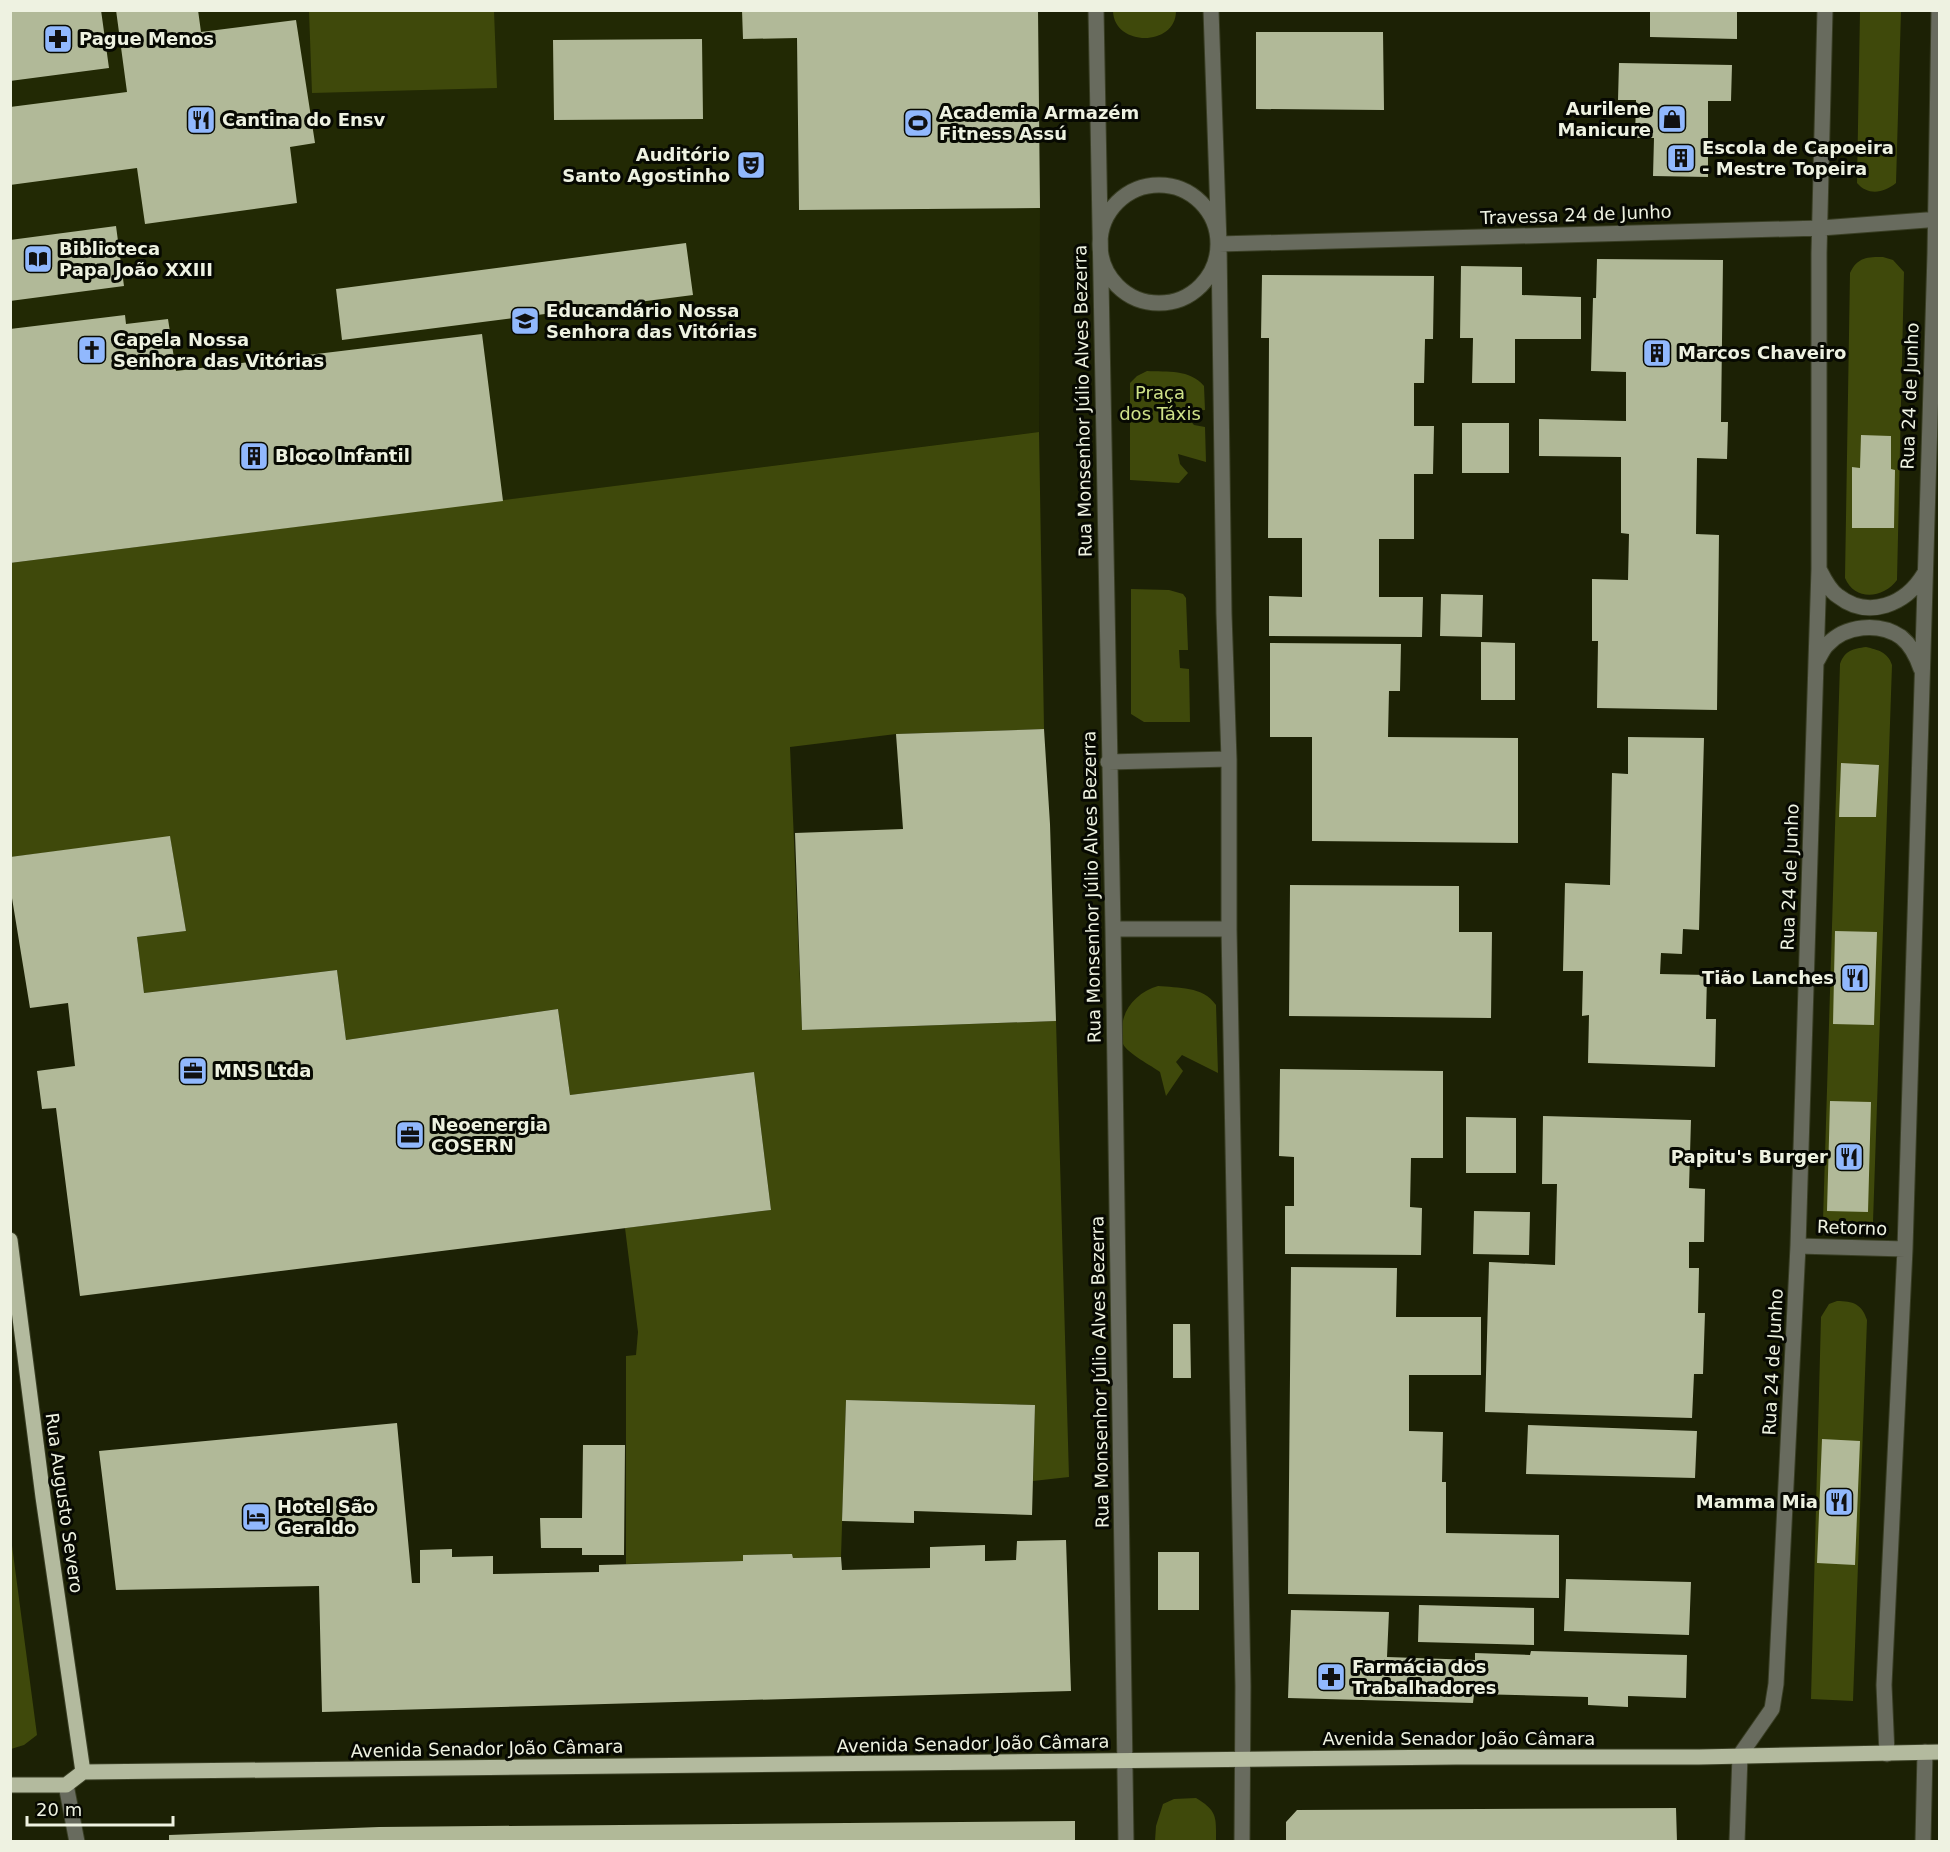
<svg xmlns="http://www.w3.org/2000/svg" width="1950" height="1852" font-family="'DejaVu Sans',sans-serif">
<rect width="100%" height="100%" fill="#1c2105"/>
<path fill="#222904" d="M101,11H796L799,210L1040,208L1039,432L11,563L10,81L109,68Z"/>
<path fill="#3f490b" d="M309,11H494L497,88L312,93Z
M1113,11H1176C1176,47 1114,47 1113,11Z
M1860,11H1901L1896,183C1884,193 1868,196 1857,183Z
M1883,257L1893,260L1904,272L1897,580C1884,598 1855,602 1845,578L1850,273C1857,257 1868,257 1883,257Z
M1147,371C1167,372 1190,369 1204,386L1205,410L1194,411L1189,419L1194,425L1205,427L1206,462L1178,454L1180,464L1188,473L1179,483L1130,480V383L1137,376Z
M1039,432L1044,729L896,734L790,747L802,1030L1056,1021L1069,1477L1033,1481L1035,1405L846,1400L841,1557L793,1558L792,1554L743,1555V1561L626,1564V1356L636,1355L638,1332L625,1228L771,1210L754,1072L570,1095L558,1009L346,1040L337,970L144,993L137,937L186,931L170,837L11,857L10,563Z
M1131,589L1169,590L1183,594L1186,598L1188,650H1179L1180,668L1189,669L1190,722H1144L1131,714Z
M1866,647C1878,650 1888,652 1892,665L1873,1222L1823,1221L1840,664C1845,650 1853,649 1866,647Z
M1158,986C1178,988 1203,986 1216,1005L1218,1073L1182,1055L1176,1062L1183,1071L1166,1096L1160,1072C1152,1066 1127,1053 1123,1044C1121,1040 1122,1034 1122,1030C1122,1008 1138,992 1158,986Z
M1837,1301C1853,1301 1862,1304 1867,1320L1853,1701L1811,1699L1821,1317L1829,1304Z
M11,1538L37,1735L24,1745L11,1749Z
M1196,1798C1218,1811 1216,1818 1216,1841H1155L1156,1826L1163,1804L1174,1799Z"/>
<path fill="#b1b998" d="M10,10H101L109,68L10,81Z
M116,10H198L201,32L296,20L315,143L290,147L297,203L145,224L137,168L10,185V107L127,92Z
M742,10H1038L1040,208L799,210L797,38L743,39Z
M1650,10H1737V39L1650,37Z
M1256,32H1383L1384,110L1256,109Z
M702,39L703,119L554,120L553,40Z
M1619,63L1732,65L1731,101H1708V177L1653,176L1654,138H1635L1636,100H1618Z
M116,226L124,286L10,301V240Z
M686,243L693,295L342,340L336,289Z
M1597,259L1723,260L1721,422H1728L1727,459L1697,458L1696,534L1719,535L1717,710L1597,708L1598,641H1592V579L1628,580L1629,534L1621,533V457L1539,456V419L1626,421V372L1591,371L1593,298H1596Z
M1461,266L1522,267V295L1581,297V339H1515V383H1472L1473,338H1460Z
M1262,275L1434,276L1433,339H1425L1424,383H1414V426H1434L1433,474H1414V539H1379V597H1423L1422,637L1269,636V596L1302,597V538H1268L1269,338H1261Z
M125,315L126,324L168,319L176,371L482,334L503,501L10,563V329Z
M1462,423H1509V473H1462Z
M1861,435L1891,436V469L1895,470L1894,528H1852V467L1860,468Z
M1441,594L1483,595L1482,637L1440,636Z
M1481,642L1515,643V700H1481Z
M1270,643L1401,644L1400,691H1389L1388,737L1518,738V843L1312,841V737H1270Z
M1044,729L1050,824L1056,1021L802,1030L795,833L903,829L896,734Z
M1628,737L1704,738L1699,930L1683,929L1682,954L1661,953L1660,974L1707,975L1706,1019H1716L1715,1067L1588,1063L1589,1015L1582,1016L1583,971H1563L1565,883L1610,885L1612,773L1628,774Z
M1841,763L1879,765L1876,817H1839Z
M170,836L186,931L137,937L144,993L337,970L346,1040L558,1009L570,1095L754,1072L771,1210L80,1296L56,1108L42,1109L37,1071L75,1066L68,1003L30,1008L10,886V857Z
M1290,885L1459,886V932H1492L1491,1018L1289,1016Z
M1835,931L1877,932L1874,1025L1833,1024Z
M1280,1069L1443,1071V1158H1411L1410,1207L1422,1208L1421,1255L1285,1254V1206H1294V1157L1279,1156Z
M1830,1101L1871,1102L1868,1212L1827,1211Z
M1543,1116L1691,1120L1689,1188L1705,1189L1704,1242H1689V1268H1699L1698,1313H1705L1703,1374H1694L1692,1418L1485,1412L1489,1262L1555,1265L1557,1184H1542Z
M1466,1117L1516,1118V1173H1466Z
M1474,1211L1530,1212L1529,1255L1473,1254Z
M1291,1267L1397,1268L1396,1317H1481V1375H1409V1431L1443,1432L1442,1482H1446V1533L1559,1535V1598L1288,1594Z
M1173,1324H1190L1191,1378H1173Z
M846,1400L1035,1405L1032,1515L914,1511V1523L842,1521Z
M397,1423L412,1583H420V1550L452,1549V1557L493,1556V1574L599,1572V1565L743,1561V1555L792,1554L793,1558L841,1557L842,1570L930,1568V1547L985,1545V1561L1016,1560L1017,1541L1066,1540L1071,1691L322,1712L319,1586L116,1590L99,1451Z
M1528,1425L1697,1431L1695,1478L1526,1474Z
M1822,1439L1860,1441L1855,1565L1817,1563Z
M583,1445H625L624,1555H582V1548H541L540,1518H582Z
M1158,1552H1199V1610H1158Z
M1566,1579L1691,1582L1689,1635L1564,1631Z
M1419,1605L1534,1608V1645L1418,1642Z
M1291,1610L1389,1612L1387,1657L1475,1660V1653L1530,1655L1531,1651L1687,1655L1686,1698L1628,1696V1707L1588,1705V1697L1474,1694L1473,1703L1288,1698Z
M1676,1808L1677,1842H1286V1822L1297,1810Z
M1075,1821V1842H169V1835L379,1827Z"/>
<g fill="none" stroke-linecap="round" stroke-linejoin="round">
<g stroke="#393e24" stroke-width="17">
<path id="minor" d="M1096,10L1113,929L1126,1842
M1211,10L1219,244L1224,614L1229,759V929L1243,1686L1242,1842
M1100 244a59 59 0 1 1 118 0a59 59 0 1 1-118 0Z
M1219,244L1821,228L1940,219
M1819,569C1824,579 1829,590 1838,596C1869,620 1906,604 1924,574
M1817,661C1820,656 1823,649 1827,645C1845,625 1879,622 1901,637C1911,645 1917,657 1921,669
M1108,762L1229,759
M1113,929H1229
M1798,1246L1905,1249
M1887,1754L1884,1685L1905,1249L1935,254L1939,10
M66,1785L77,1842
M1737,1842L1740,1755L1772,1709L1776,1684L1798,1246L1816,662L1819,569V253L1825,10
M1923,1842L1925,1752"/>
</g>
<g stroke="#393e24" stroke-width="17">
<path id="major" d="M10,1240L43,1497L83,1772
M10,1785H66L83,1772L1456,1757H1699L1940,1752"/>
</g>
<use href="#minor" stroke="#686b5e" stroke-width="15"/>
<use href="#major" stroke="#b3ba9e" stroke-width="15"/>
</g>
<defs>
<g id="pharmacy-square" transform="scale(1.5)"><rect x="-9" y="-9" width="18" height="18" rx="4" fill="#91b8fd" stroke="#070902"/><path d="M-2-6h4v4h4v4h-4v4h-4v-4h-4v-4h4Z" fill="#111"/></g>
<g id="shop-square" transform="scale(1.5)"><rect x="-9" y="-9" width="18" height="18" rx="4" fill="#91b8fd" stroke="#070902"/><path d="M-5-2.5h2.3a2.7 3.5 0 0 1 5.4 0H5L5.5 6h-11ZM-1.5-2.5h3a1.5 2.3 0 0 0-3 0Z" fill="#111"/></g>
<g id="restaurant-square" transform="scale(1.5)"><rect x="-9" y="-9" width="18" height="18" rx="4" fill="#91b8fd" stroke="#070902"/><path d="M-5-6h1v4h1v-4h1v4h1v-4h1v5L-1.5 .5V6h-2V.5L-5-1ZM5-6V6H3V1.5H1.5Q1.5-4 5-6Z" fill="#111"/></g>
<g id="stadium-square" transform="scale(1.5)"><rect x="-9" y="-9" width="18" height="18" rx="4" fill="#91b8fd" stroke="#070902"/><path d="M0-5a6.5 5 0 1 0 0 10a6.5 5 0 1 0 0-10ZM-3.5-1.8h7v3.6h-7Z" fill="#111"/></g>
<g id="building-square" transform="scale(1.5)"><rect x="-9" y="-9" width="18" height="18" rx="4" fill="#91b8fd" stroke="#070902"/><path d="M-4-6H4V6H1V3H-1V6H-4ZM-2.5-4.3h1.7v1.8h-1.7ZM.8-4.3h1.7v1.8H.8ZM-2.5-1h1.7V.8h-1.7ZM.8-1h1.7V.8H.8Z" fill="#111"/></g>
<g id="theatre-square" transform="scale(1.5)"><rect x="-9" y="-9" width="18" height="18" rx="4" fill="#91b8fd" stroke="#070902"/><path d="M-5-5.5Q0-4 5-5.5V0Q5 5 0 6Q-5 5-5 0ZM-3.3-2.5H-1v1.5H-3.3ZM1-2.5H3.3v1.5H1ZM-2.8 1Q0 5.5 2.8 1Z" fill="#111"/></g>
<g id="library-square" transform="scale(1.5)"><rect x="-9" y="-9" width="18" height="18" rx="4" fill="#91b8fd" stroke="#070902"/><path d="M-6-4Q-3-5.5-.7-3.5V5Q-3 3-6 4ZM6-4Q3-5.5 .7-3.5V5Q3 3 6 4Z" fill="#111"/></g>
<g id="school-square" transform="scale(1.5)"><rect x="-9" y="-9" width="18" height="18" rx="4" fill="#91b8fd" stroke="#070902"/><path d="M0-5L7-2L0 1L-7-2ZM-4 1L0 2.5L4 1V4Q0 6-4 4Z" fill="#111"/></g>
<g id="church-square" transform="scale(1.5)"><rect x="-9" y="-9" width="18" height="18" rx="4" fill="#91b8fd" stroke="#070902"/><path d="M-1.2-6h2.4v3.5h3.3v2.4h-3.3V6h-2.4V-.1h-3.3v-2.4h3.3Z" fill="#111"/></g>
<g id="office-square" transform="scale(1.5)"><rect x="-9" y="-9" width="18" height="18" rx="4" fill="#91b8fd" stroke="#070902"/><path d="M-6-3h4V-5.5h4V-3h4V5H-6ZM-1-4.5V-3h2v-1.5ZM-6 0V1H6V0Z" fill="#111"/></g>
<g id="hotel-square" transform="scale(1.5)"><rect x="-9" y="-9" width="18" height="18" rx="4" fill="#91b8fd" stroke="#070902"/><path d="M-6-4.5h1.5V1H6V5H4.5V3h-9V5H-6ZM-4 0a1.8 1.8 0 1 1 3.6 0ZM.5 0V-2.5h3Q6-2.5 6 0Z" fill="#111"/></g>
</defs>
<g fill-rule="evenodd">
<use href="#pharmacy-square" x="58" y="39"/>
<use href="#shop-square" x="1672" y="119"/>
<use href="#restaurant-square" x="201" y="120"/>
<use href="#stadium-square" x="918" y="123"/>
<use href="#building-square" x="1681" y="158"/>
<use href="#theatre-square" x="751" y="165"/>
<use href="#library-square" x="38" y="259"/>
<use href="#school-square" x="525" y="321"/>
<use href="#church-square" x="92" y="350"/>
<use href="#building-square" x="1657" y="353"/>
<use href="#building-square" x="254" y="456"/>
<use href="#restaurant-square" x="1855" y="978"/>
<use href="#office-square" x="193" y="1071"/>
<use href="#office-square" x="410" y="1135"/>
<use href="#restaurant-square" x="1849" y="1157"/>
<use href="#restaurant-square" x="1839" y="1502"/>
<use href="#hotel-square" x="256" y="1517"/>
<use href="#pharmacy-square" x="1331" y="1677"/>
</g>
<g text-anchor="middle" stroke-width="6" stroke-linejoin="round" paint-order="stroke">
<g font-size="18" font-weight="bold" fill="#eef2e1" stroke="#070902" text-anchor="start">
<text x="79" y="45">Pague Menos</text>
<text x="1651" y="115" text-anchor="end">Aurilene<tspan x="1651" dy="21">Manicure</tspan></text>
<text x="939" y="119">Academia Armazém<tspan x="939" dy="21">Fitness Assú</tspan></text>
<text x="222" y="126">Cantina do Ensv</text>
<text x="1702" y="154">Escola de Capoeira<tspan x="1702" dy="21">- Mestre Topeira</tspan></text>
<text x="730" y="161" text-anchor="end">Auditório<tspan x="730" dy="21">Santo Agostinho</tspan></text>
<text x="59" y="255">Biblioteca<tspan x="59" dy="21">Papa João XXIII</tspan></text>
<text x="546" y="317">Educandário Nossa<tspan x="546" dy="21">Senhora das Vitórias</tspan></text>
<text x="113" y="346">Capela Nossa<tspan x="113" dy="21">Senhora das Vitórias</tspan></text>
<text x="1678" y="359">Marcos Chaveiro</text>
<text x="275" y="462">Bloco Infantil</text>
<text x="1834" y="984" text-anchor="end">Tião Lanches</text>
<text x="214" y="1077">MNS Ltda</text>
<text x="431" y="1131">Neoenergia<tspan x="431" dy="21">COSERN</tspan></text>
<text x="1828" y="1163" text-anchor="end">Papitu's Burger</text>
<text x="1818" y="1508" text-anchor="end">Mamma Mia</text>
<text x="277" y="1513">Hotel São<tspan x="277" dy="21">Geraldo</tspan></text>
<text x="1352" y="1673">Farmácia dos<tspan x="1352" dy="21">Trabalhadores</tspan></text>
</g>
<g font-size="18" fill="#eef2e1" stroke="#070902">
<text transform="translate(1576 215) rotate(-2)" y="6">Travessa 24 de Junho</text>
<text transform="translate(1910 396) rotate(-88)" y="6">Rua 24 de Junho</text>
<text transform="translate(1083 401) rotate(-91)" y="6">Rua Monsenhor Júlio Alves Bezerra</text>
<text transform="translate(1790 877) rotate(-88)" y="6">Rua 24 de Junho</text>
<text transform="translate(1092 887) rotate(-91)" y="6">Rua Monsenhor Júlio Alves Bezerra</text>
<text transform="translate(1852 1228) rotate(2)" y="6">Retorno</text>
<text transform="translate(1773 1362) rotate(-87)" y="6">Rua 24 de Junho</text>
<text transform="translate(1100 1372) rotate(-91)" y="6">Rua Monsenhor Júlio Alves Bezerra</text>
<text transform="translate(64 1503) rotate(82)" y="6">Rua Augusto Severo</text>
<text x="1459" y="1745">Avenida Senador João Câmara</text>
<text transform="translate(973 1744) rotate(-1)" y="6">Avenida Senador João Câmara</text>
<text transform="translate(487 1749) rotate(-1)" y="6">Avenida Senador João Câmara</text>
</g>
<g font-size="18" fill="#d0e389" stroke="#070902">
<text x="1160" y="399">Praça<tspan x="1160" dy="21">dos Táxis</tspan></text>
</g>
</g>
<rect width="1950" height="1852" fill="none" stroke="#eef2e1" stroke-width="24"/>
<path d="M27 1816v9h146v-9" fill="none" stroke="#eef2e1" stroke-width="3"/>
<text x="36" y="1816" font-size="18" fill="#eef2e1" stroke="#070902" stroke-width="4.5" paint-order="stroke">20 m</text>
</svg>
